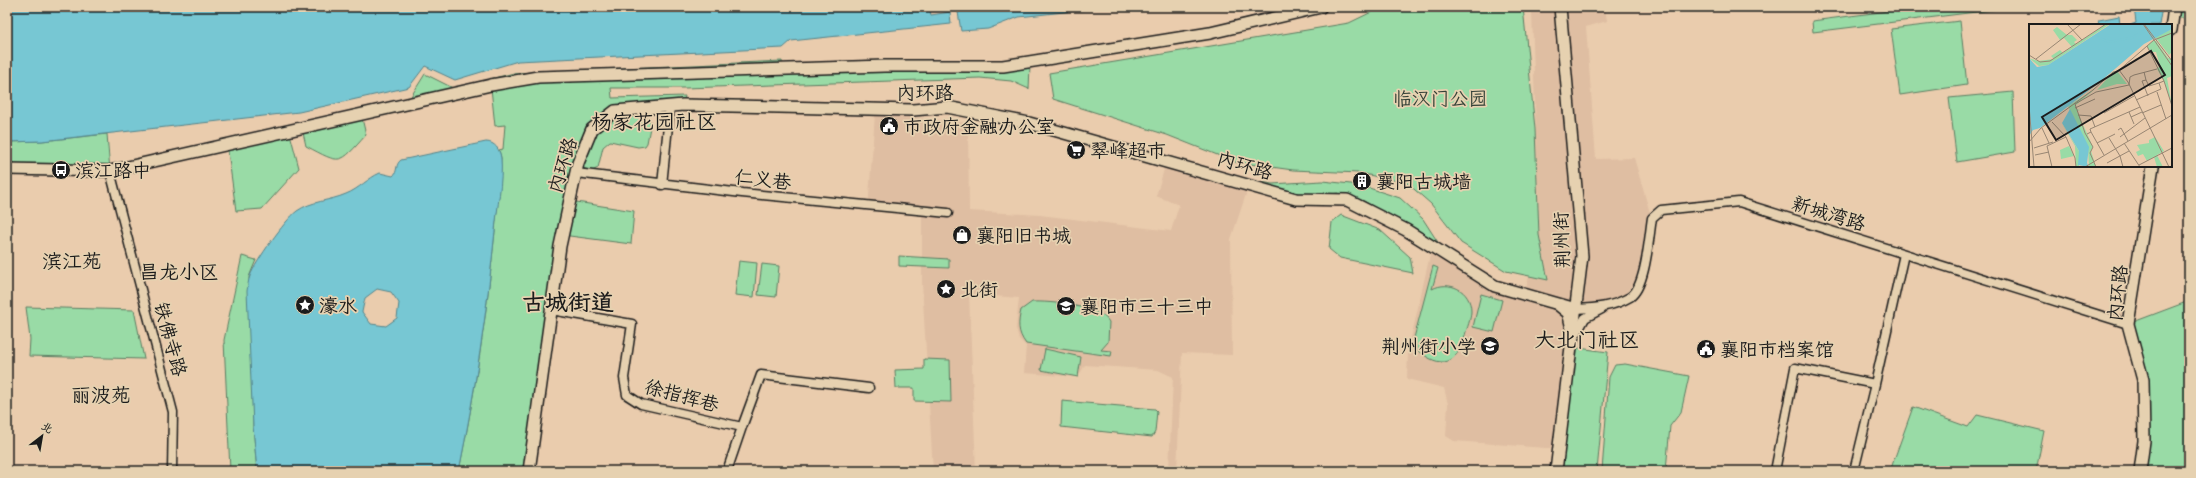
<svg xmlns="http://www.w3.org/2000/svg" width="2196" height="478" font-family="Caveat,'LXGW WenKai TC',sans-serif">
<rect width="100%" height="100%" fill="#eaccad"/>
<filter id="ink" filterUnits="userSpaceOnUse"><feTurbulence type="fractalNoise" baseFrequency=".025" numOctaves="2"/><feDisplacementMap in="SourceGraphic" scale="8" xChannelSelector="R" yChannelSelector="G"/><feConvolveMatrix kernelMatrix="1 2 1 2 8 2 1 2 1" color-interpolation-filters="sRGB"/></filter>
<g filter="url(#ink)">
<path fill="#dfbea2" d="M1542,7H1605L1607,21L1586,27L1596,159L1634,158L1650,213L1636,280L1626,293L1604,302L1585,304L1525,293L1539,235L1532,11Z
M875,114L968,123L969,211L1040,215L1171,231L1179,205L1156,196L1166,163L1248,188L1231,239L1232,355L1182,353L1177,471H1169L1173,377L1158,370L1085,365L1078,377L1024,373L1026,346L1019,339L1016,328L1019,298L969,294L976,471H933L922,283V216L868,210Z
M1432,246L1495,286L1554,303L1567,314L1572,340L1559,449L1454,441L1446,436L1448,404L1444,388L1407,379L1408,352Z"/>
<path fill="#99dba6" stroke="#5a7c61" d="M1382,7H1523L1535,129L1539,235L1548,280L1506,271L1461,243L1431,204L1407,183L1359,173L1293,170L1235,162L1167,135L1053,99L1049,73L1349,23Z
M1919,7H2017L1813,32L1812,21Z
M2174,7H2189V19L2173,17Z
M1960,21L1967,85L1900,95L1891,29Z
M782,61L783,69L1030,66L1029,89L1011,81L980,78L685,88H611L612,98L685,96L683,105L615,111L592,129L570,201L634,211L631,244L562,235L529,471H459C480,368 494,263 501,158L499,150L503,149L505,125L495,126L490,79L514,73Z
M425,74L453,88L410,98Z
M2013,92L2015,152L1957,162L1949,98Z
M361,114L366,135C339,165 342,165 306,146L302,128Z
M635,116L646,118L651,122L647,143L645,146L638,147L610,141L603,147L598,168L592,171L582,168L581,164L595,133L612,120Z
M289,130L299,168L262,209L236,211L227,144Z
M107,134L110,171L7,169V142L42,141Z
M1246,179L1272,184L1322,181L1351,184L1366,187L1400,198L1423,219L1441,247L1364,201L1338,193L1305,197Z
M1341,215L1380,230L1410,257L1413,273L1340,258L1329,249L1332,222Z
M242,256L256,260L249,277L253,426L257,471H230L224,340Z
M899,256L949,259V268L899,266Z
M739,261L757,263L754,297L735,295Z
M762,264L779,266L776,297L758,295Z
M1433,266L1438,268L1432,289C1449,280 1471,290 1471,311C1471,319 1467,328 1465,335C1457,365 1442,370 1417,350L1414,338Z
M1481,294L1502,300L1494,332L1473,327Z
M2189,301V471H2140L2143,380L2128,324Z
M1032,302C1049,301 1101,306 1109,322L1108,342L1101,350L1112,351L1111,356L1026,344C1017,332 1018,323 1021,310Z
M26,307L134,310L144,359L29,356L30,339Z
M1571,347L1608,352L1597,471L1556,469Z
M1045,349L1081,357L1078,377L1041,370Z
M924,359L950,360L951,402L914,401V388H896L895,370L924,369Z
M1625,364L1689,376L1681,412L1670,426L1666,470L1671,471H1602L1609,377L1615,365Z
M1062,401L1155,409L1157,411L1155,432L1152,437L1061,427Z
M1913,407L1968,427L1977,415L2044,431L2036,471H1890Z"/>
<path fill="#77c7d3" stroke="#53838a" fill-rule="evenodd" d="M7,7H929L931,15L950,12L951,24L791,41L783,48L518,61L455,80L425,66L409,87L299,112L42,141L7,142Z
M975,7H1109L1019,17L988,29L961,31L958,12L975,9Z
M2134,7H2162L2159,25H2130L2136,23Z
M2119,16L2120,25H2098L2099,20Z
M486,142C495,142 500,150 501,158C503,182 497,207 495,231C487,311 475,392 459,471H257L253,426L247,291C248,286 248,281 250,276C256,261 284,221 297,211C311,201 330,201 346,194C359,189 368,178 380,173L393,176C398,172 395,164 401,160ZM377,289L391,292L399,303L397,318L386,326L371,324L362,312L365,298Z"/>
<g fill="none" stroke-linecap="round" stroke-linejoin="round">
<g stroke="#1c1c1c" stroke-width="11">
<path id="street" d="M110,171L173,412L172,471
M576,173L742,193L948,213
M662,185L670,106
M1556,305L1567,314L1571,331
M1576,309C1595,308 1613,307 1630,297C1646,287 1649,236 1652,218L1661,210L1739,202L2128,324
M551,310L632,324L624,378L627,395L641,404L742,427L727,471
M1574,338L1585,318L1602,309
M742,427L761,375L869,388
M1775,471L1795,368L1875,384L1904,254
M1854,471L1875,384"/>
</g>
<g stroke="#1c1c1c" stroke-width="14">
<path id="secondary" d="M2171,30L2174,7
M7,169L110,171L491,85L538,77L885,66H1003L1210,33L1321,7
M529,471L560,246L578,163L592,129L615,111L683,105L913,110L947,107L1029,123L1296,199L1347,200L1406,230L1495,286L1576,309
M1556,471L1582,256L1560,7
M2140,471L2144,441L2143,380L2128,324L2153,166"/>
</g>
<use href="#street" stroke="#e6d1b0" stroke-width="8"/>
<use href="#secondary" stroke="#e6d1b0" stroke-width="11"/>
</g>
</g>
<defs>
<g id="civic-disc" transform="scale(1)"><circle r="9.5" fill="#1c1c1c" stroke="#e6d1b0"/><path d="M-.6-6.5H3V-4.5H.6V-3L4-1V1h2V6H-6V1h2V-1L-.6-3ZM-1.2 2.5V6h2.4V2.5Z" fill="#fff"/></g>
<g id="supermarket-disc" transform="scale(1)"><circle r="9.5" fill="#1c1c1c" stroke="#e6d1b0"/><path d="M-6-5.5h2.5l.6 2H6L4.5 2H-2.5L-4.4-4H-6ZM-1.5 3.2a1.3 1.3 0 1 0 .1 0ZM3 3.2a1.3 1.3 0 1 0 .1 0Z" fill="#fff"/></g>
<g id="bus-disc" transform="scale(1)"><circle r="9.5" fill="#1c1c1c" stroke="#e6d1b0"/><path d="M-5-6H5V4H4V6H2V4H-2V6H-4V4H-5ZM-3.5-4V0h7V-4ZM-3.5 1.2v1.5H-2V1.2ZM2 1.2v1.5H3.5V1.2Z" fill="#fff"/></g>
<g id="building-disc" transform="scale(1)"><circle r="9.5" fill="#1c1c1c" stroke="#e6d1b0"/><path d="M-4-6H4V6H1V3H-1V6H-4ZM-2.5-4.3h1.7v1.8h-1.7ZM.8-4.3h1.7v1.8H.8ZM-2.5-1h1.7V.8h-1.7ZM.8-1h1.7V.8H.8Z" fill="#fff"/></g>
<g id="shop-disc" transform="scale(1)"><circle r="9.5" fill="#1c1c1c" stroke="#e6d1b0"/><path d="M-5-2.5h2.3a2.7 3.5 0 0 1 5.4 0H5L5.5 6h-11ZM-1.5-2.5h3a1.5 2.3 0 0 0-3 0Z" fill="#fff"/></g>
<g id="sight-disc" transform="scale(1)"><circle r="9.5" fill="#1c1c1c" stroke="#e6d1b0"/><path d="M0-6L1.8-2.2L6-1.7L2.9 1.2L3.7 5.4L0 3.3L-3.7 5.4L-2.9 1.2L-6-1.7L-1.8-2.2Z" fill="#fff"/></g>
<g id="school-disc" transform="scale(1)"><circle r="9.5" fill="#1c1c1c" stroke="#e6d1b0"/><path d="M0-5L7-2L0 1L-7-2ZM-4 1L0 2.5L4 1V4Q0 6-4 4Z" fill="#fff"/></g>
</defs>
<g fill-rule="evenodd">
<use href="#civic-disc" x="889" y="126"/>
<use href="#supermarket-disc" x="1076" y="150"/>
<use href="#bus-disc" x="61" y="170"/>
<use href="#building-disc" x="1362" y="181"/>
<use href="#shop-disc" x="962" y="235"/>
<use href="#sight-disc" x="946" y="289"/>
<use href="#sight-disc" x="305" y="305"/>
<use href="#school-disc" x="1066" y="306"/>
<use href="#school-disc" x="1490" y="346"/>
<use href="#civic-disc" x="1706" y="349"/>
</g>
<g text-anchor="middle" stroke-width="3.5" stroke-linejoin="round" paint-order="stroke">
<g font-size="19" fill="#1c1c1c" stroke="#e6d1b0">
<text x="925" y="99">内环路</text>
<text transform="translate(562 165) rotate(-73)" y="7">内环路</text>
<text transform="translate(1245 165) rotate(16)" y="7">内环路</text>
<text transform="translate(763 179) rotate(6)" y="7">仁义巷</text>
<text transform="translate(1829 213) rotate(17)" y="7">新城湾路</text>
<text transform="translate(1561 240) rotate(-92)" y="7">荆州街</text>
<text transform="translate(2117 293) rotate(-84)" y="7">内环路</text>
<text transform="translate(171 339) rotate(75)" y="7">铁佛寺路</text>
<text transform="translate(682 395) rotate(15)" y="7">徐指挥巷</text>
</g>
<g font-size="19" fill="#354238" stroke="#e6d1b0">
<text x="1440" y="105">临汉门公园</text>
</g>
<g font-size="19" fill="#1c1c1c" stroke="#e6d1b0" text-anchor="start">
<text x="903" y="133">市政府金融办公室</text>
<text x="1090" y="157">翠峰超市</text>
<text x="75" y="177">滨江路中</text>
<text x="1376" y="188">襄阳古城墙</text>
<text x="976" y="242">襄阳旧书城</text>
<text x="960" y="296">北街</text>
<text x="319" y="312">濠水</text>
<text x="1080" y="313">襄阳市三十三中</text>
<text x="1476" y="353" text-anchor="end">荆州街小学</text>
<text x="1720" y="356">襄阳市档案馆</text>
</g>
<g font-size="20" fill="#1c1c1c" stroke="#e6d1b0">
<text x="72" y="268">滨江苑</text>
<text x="179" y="279">昌龙小区</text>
<text x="101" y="402">丽波苑</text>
</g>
<g font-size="21" fill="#1c1c1c" stroke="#e6d1b0">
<text x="654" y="129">杨家花园社区</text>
<text x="1587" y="347">大北门社区</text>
</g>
<g font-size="23" font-weight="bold" fill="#1c1c1c" stroke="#e6d1b0">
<text x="568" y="310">古城街道</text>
</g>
</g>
<g transform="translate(2029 24)">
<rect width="143" height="143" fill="#eaccad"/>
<path d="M77,0H81L19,41L10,42L0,34L9,37L25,35L22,32L31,26L34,29ZM28,3L38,11H43L48,16L45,18L47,20L43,23L35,14L31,16L24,6ZM143,5V28L140,31L126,13ZM124,17H127L139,34L143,35V52L138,54L143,82L135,57L128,45L131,42L127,28H121L118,22ZM88,47L98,60H88L68,66L84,48ZM66,65L47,81V85L51,86L48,87L64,123L62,127L67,143H60L59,125L39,82ZM32,98L50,127V143H47L46,122ZM126,113L135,127L128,131L134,143H128L125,133L118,137L114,130L109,132L107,128L111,126L108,121L120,119V116ZM40,122L45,132L32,135L31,126Z" fill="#99dba6"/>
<path d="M82,0H143V5L115,20L72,57L11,104L4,106L0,112V34L8,43L19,41ZM41,85L60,123L58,139L60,143L49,141L50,127L33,99Z" fill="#77c7d3"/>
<path fill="none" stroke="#77c7d3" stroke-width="2" d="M66,12L80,18L102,14L117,6"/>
<path fill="none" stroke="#988673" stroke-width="1" d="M38,0L53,16M114,0L143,42M115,0L143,37M118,22L135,57L143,82M0,31L11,38L21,37L77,0M7,35L52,0M90,46L99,58L140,143M115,48L117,56L113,57L119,72M117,56L120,62L130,59M128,68L137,95M107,76L132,65L130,59L135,57M0,81L5,143M46,84L66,75M100,88L105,100M75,89L105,72M113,89L132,81M49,91L62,92L66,103M102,93L113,88M23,98L37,113L46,134L47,143M13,104L20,119M89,106L92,104L99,117M62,108L75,131M58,110L62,108L61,105L111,83M91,113L116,94M80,114L91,132L94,143M0,118L12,104L64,66L84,48L89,47L125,16L143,9M68,119L86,110M95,119L111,143M5,124L24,118M6,131L20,128M78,139L100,127M110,141L143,124M23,143L18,122L37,113M56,143L143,91M67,143L61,129L64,123L56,109L46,80L67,68L100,61L101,53L105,51L128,45"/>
<path fill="#1c1c1c" fill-opacity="0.15" stroke="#1c1c1c" stroke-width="2" d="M122,27L136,51L27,116L13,93Z"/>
<rect width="143" height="143" fill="none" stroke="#1c1c1c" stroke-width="2"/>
</g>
<rect width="2196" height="478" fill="none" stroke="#e6d1b0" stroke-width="24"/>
<rect x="12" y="12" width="2172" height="454" fill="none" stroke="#1c1c1c" stroke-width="1.5" filter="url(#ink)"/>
<g transform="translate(42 436) rotate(31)" stroke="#e6d1b0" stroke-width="3" paint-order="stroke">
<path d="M0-3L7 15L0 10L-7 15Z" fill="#1c1c1c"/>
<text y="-6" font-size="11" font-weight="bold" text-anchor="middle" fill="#1c1c1c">北</text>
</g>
</svg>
